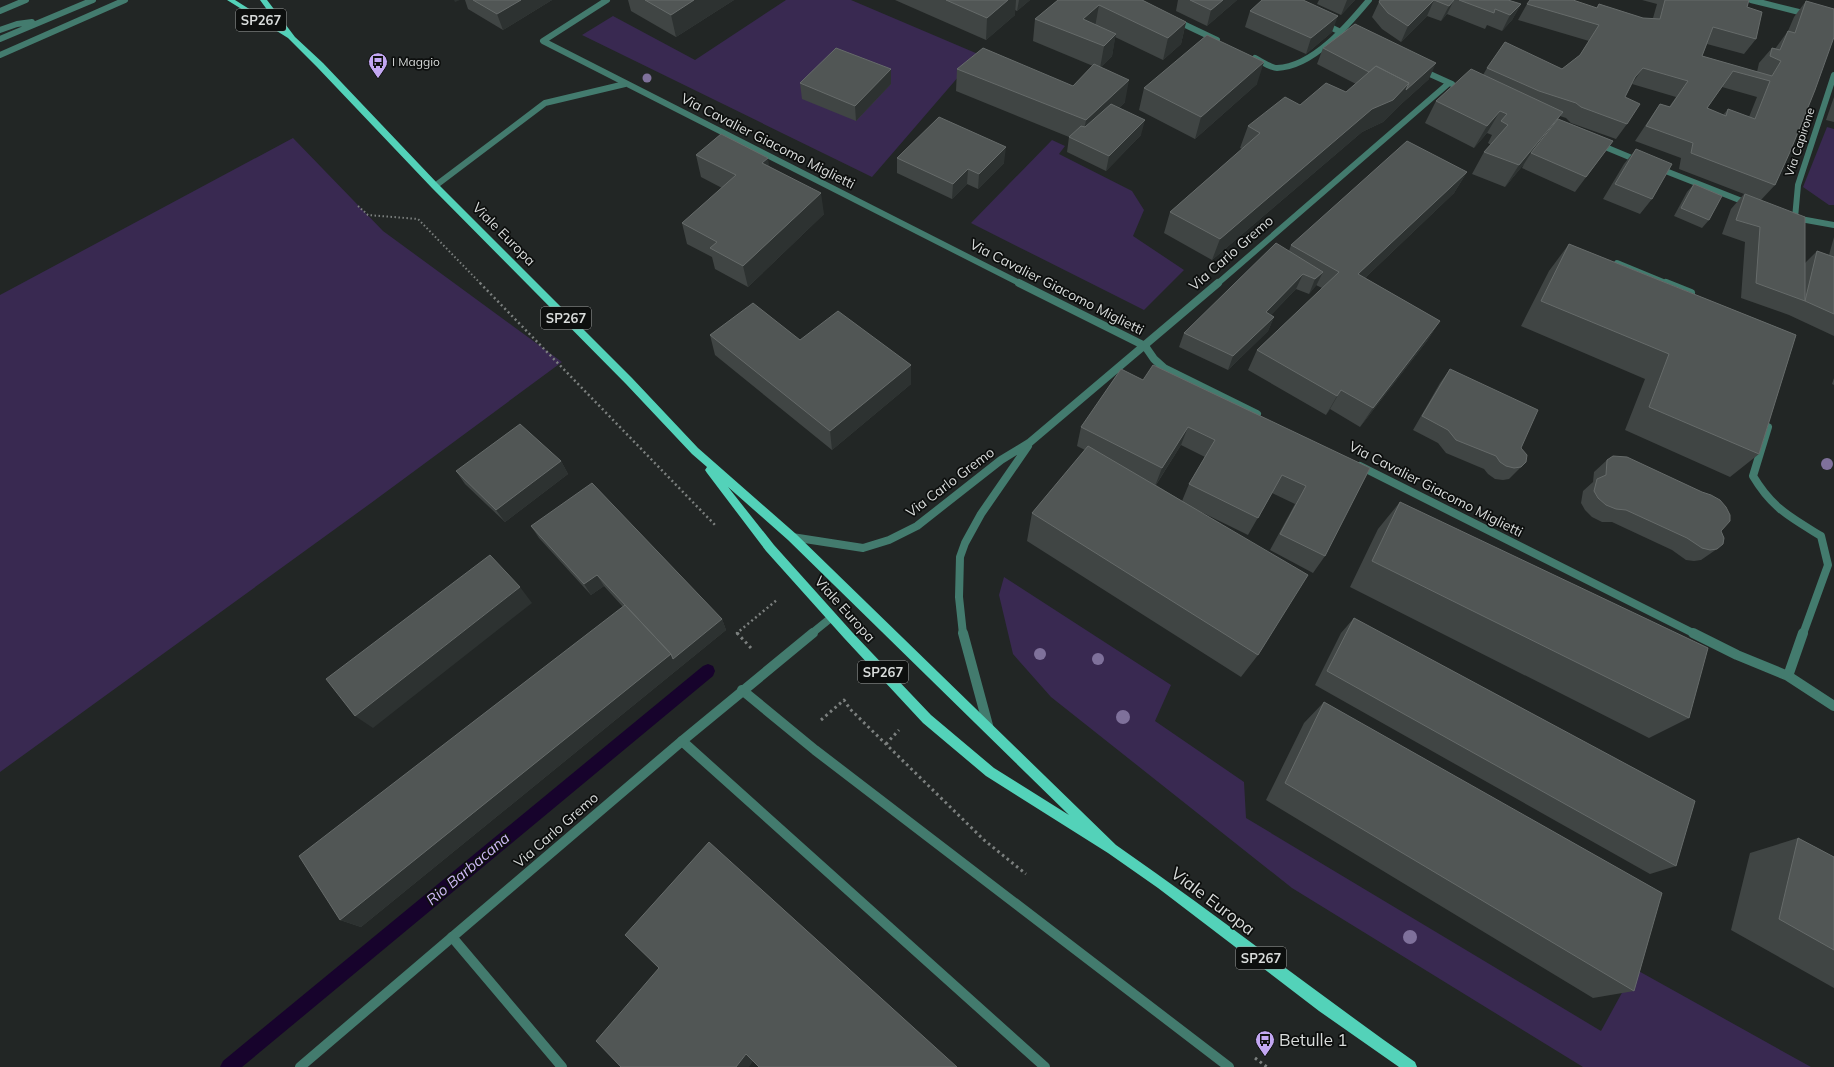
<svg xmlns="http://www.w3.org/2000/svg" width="1834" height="1067" font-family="Mulish,sans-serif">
<rect width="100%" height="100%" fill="#222625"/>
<path fill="#392951" d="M786,0H851L978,54L872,177L582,35L613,16L695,60Z
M1827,127L1834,129V205H1829L1803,187Z
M293,138L383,231L562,362L371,503L0,772V295Z
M1052,140L1065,146L1059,154L1132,191L1144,210L1133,236L1184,270L1144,310L971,223Z
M1004,577L1171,685L1155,721L1244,782L1246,818L1601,1031L1635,969L1811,1067H1583L1292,888L1051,697L1013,654L999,595Z"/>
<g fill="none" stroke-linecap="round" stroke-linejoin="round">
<path fill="#17032c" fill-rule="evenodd" d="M708,664L713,666L715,671L713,676L242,1067H220L223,1061L703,666Z"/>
<path stroke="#7c807f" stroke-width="2" stroke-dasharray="1.5 2.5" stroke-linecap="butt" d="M358,206L368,215L418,219L481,284"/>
<path stroke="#7c807f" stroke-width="2.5" stroke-dasharray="2 3" stroke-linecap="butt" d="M480,283L716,526
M738,634L737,633L778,599"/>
<path stroke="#7c807f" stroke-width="3" stroke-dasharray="2.5 3.5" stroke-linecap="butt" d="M737,633L751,648
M821,720L844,700L850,709L984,840L1026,874
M886,744L899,730
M1255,1058L1267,1067"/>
<path stroke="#437b6e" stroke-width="10" d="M742,690L815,750L1229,1067
M682,741L1045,1067
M452,937L562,1067"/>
<path stroke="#437b6e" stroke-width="6" d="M607,0L543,41L1021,284
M1751,0L1807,14
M0,11L26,0
M1177,21L1217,40
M1324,24L1353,38
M0,30L17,24L32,22
M0,39L93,0
M0,55L125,0
M1255,58C1261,61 1271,68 1277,68C1313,67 1348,25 1369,0
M1421,70L1452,84
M1598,144L1639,161
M1658,168L1747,203
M435,186L545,103L625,84
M1795,218L1834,225
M1795,218L1798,185L1834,75
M1617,263L1668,284
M1217,284L1449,83"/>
<path stroke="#437b6e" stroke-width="8" d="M1019,283L1145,346L1154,359L1164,368L1257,414
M1666,283L1691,293
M1768,427L1753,476C1772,508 1790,517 1821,536L1828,565L1803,634
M1360,466L1695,634
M792,537L863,548L889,540L917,526L1001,460L1029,443L1218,283
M811,634L832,617
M963,634L959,597L960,557L965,543L981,514L1028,446"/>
<path stroke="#437b6e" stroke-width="10" d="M963,633L989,729
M1693,633L1737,655L1788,676L1834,706
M1788,676L1803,633
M300,1067L682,741L813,633"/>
<path fill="#53d2b9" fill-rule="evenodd" d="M227,0H235L281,29L260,0H267L295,37L323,63L438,184L632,378L698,448L796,534L1116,845C1217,915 1314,991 1415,1062L1417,1067H1399L1319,1011L1158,888L1108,853L986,776L923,723L844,638L766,551L707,473L705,470L707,467L692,454L626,384L432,188L317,67L288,38ZM728,487L788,540L1069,815L994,768L931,715L852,632L774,545Z"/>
</g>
<g fill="#7f719b">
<circle cx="647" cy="78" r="4.5"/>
<circle cx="1827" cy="464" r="6"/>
<circle cx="1040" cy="654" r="6"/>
<circle cx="1098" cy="659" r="6"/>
<circle cx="1123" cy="717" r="7"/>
<circle cx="1410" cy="937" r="7"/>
</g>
<path fill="#404544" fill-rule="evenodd" d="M465,0H552L503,30L468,9Z
M628,0H734L676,37L631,11Z
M895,0H1030L1017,11L1015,10V15L986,40Z
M1058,0H1142L1186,22L1181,44L1163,60L1115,37L1112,56L1101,67L1125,102L1119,108L1141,135L1106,171L1067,152L1069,137L956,91L957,69L1073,86L1093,66L1033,41L1035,19Z
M1178,0H1237L1207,26L1176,11Z
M1319,0H1355L1341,15L1317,4Z
M1380,0H1508L1521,4L1512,20L1502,31L1487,25L1485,29L1447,14L1441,21L1427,16L1401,42L1382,29L1372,17L1379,2Z
M1642,0H1749L1747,7L1756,39L1744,54L1707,44L1702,56L1757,72L1759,63L1772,48L1775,49L1788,31L1794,17L1806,1L1775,185L1761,200L1805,263L1817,251L1829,255L1834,237V336L1789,315L1741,298L1745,242L1722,234L1731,209L1744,194L1679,169L1681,158L1635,141L1649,120L1660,104L1669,107L1676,97L1632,84L1625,97L1627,124L1616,139L1571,123L1566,118L1560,116L1558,119L1613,141L1575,192L1522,168L1524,164L1505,187L1472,174L1484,152L1491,145L1488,143L1492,135L1487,133L1474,148L1425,123L1436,101L1483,75L1487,68L1562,69L1580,55L1589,41L1518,20L1527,4L1597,8L1599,4L1643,18H1653L1657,4ZM1722,87L1757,97L1749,117L1728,109L1723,115L1707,108Z
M1250,11L1332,32L1306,54L1245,27Z
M1323,48L1429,79L1399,106L1383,122L1362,132L1212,260L1164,233L1170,212L1242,149L1240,148L1248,126L1300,105L1346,92L1356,84L1317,64Z
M891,69V84L856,121L802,99L800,83Z
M1257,84L1195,139L1139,110L1144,88Z
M1834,97V122L1826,120Z
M1636,149L1652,199L1640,214L1603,199L1624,164Z
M696,155L769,166L824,214L748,287L715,269L712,257L687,244L682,223L722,188L701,177Z
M897,158L1004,163L978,189L967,184L952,199L897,173Z
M1467,172L1454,193L1365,278L1440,321L1427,341L1360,427L1330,409L1326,415L1248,370L1257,350L1322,288L1316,285L1309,294L1296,289L1271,315L1274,317L1268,331L1228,370L1179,347L1184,333L1289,251L1291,245Z
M1694,184L1709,220L1702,228L1674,216L1687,192Z
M1569,244L1796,335L1759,454L1730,477L1625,430L1645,379L1521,326L1549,271Z
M710,335L800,340L911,384L832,450L715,355Z
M1450,369L1521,448L1526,462L1509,479L1503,480L1495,479L1488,474L1484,469L1446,453L1438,443L1413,430L1440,383Z
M1834,378V385L1832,384Z
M1143,380L1370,468L1325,556L1313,573L1270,550L1295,504L1272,493L1248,535L1195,509L1258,655L1241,677L1027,541L1032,513L1085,450L1077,446L1081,427ZM1181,445L1205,457L1189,484L1182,501L1156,485Z
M1607,460L1721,531L1717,549L1701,560L1694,561L1686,560L1672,550L1612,522H1602L1592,517L1585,510L1581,503L1583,491L1593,482L1594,472Z
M561,461L568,474L505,522L465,484L456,471Z
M1400,502L1689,718L1649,738L1350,587L1378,529Z
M531,526L722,619L726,630L361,927L340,920L623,607L604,586L591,595L539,538Z
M1354,618L1676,866L1650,874L1315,685L1341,633Z
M1324,702L1634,991L1593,998L1266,800L1304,723Z
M1798,838L1834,857V988L1731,930L1750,853Z"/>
<path fill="#2d3231" d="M454,0H460L455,2Z
M521,0H552L503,30L497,14Z
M694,0H734L676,37L671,15Z
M1008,0H1016L1015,15L986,40L987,18Z
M1019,0H1030L1017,11Z
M1223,0H1237L1207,26L1211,10Z
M1347,0H1355L1341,15Z
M1434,0L1427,16L1401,42L1408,26Z
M1454,0L1447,14L1441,21L1449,6Z
M1521,4L1512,20L1502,31L1510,15Z
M1099,5L1095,27L1083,19Z
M1338,16L1332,32L1306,54L1311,38Z
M1186,22L1181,44L1163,60L1168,38Z
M1116,34L1112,56L1100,68L1104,46Z
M1264,62L1257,84L1195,139L1201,117Z
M1436,63L1429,79L1399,106L1383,122L1362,132L1212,260L1220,239L1372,109L1409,83Z
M1643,68L1632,84L1625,92L1635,77Z
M891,69V84L856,121L855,106Z
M1129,80L1125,102L1082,142L1086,120Z
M1500,111L1487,133L1474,148L1487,126Z
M1563,112L1548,134L1531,153L1524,164L1505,187L1519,165Z
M1145,120L1141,135L1106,171L1109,156Z
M1006,147L1004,163L978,189L979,174Z
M768,158L771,179L762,163Z
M968,169L967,184L952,199L953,184Z
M1467,172L1454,193L1347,295L1358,274Z
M821,193L824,214L748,287L743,266Z
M1323,272L1316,286L1309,294L1315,279Z
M1303,274L1296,289L1260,326L1266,312Z
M1274,317L1268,331L1228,370L1233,356Z
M1440,321L1427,341L1360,427L1373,408Z
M911,365V384L832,450L830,431Z
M1341,390L1330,409L1326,415L1337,396Z
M1188,427L1181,445L1155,486L1162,468Z
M561,461L568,474L505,522L496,510Z
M597,575L604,586L591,595L584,584Z
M520,587L532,603L373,728L355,716Z
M722,619L726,630L361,927L340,920L671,654Z
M746,1054L756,1057L749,1067H736Z"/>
<path fill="#515655" stroke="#666b6a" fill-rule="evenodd" d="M473,0H521L497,14Z
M645,0H694L671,15Z
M946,0H1008L987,18Z
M1058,0H1142L1186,22L1168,38L1099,5L1083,19L1116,34L1104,46L1035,19Z
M1190,0H1223L1211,10Z
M1262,0H1303L1338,16L1311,38L1250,11Z
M1380,0H1454L1449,6L1434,0L1408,26L1388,13L1379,2Z
M1459,0H1508L1521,4L1510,15L1495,9L1494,13Z
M1530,0H1573L1597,8L1599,4L1643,18L1660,19L1665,0H1749L1747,7L1762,12L1756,39L1713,27L1702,56L1772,76L1781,61L1770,56L1772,48L1780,50L1788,31L1795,33L1806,1L1834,9V37L1815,90L1790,152L1775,185L1691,153L1693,143L1646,126L1660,104L1670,107L1688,81L1643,68L1635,77L1625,97L1640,104L1627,124L1581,107L1576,103L1539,91L1487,68L1505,42L1562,69L1580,55L1599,25L1527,4ZM1733,71L1770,81L1755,119L1728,109L1726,116L1707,108Z
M1355,24L1436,63L1406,90L1409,83L1376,66L1369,72L1323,48Z
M1207,35L1264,62L1201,117L1144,88Z
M836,48L891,69L855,106L800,83Z
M983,48L1073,86L1094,64L1129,80L1086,120L957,69Z
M1376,66L1409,83L1393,100L1372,109L1220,239L1170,212L1260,133L1248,126L1285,97L1300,105L1326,83L1346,92Z
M1471,69L1563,112L1519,165L1484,152L1508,125L1501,121L1507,114L1500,111L1487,126L1436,101Z
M1111,104L1145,120L1109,156L1069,137L1081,126L1085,127Z
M939,117L1006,147L979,174L968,169L953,184L897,158Z
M1558,119L1613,141L1586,177L1531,153Z
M721,134L768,158L762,163L821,193L743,266L710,248L717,242L682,223L736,175L696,155Z
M1407,141L1467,172L1358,274L1440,321L1373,408L1341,390L1337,396L1257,350L1339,272L1291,245Z
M1636,149L1672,164L1652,199L1615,184Z
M1694,184L1722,196L1709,220L1681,208Z
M1745,194L1805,217V301L1756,283L1760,227L1736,220Z
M1276,243L1323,272L1315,279L1303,274L1266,312L1274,317L1233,356L1184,333Z
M1569,244L1796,335L1759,454L1649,407L1669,354L1541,301Z
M1817,251L1834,257V314L1805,301Z
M753,303L800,340L838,311L911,365L830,431L710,335Z
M1153,365L1370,468L1325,556L1280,534L1306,486L1282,475L1258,518L1189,484L1215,440L1188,427L1162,468L1081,427L1121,369L1143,380Z
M1450,369L1538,410L1521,448L1527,455L1526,462L1521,467L1514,468L1506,466L1500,462L1496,456L1456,440L1448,430L1422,416Z
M520,424L561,461L496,510L456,471Z
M1088,446L1308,575L1258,655L1032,513Z
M1613,456L1627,457L1702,492L1711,495L1720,500L1726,507L1730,515V521L1721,531L1724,538L1723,544L1717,549L1710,550L1702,548L1687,538L1626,510L1616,509L1606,505L1598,498L1594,491L1597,479L1606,475L1607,460Z
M592,483L722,619L673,659L671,654L597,575L584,584L531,526Z
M1400,502L1708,648L1689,718L1372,561Z
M490,555L520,587L355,716L326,679Z
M625,605L671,654L340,920L299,856Z
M1354,618L1695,801L1676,866L1327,671Z
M1324,702L1662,893L1634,991L1285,783Z
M1798,838L1834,857V950L1779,919Z
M709,842L957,1067H759L746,1054L736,1067H621L596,1041L659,968L625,935Z"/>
<defs>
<g id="bus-pin" transform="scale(1)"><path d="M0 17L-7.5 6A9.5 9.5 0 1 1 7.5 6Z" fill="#c3a7f2" stroke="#0d0f0e"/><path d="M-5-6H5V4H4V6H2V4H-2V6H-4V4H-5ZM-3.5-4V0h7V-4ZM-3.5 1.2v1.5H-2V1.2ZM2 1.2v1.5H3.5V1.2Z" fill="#111"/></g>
</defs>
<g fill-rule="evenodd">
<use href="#bus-pin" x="378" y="62"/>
<use href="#bus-pin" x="1265" y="1040"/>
</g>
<g text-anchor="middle" stroke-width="3.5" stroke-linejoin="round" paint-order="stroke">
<g font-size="12" fill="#d9dcdb" stroke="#0d0f0e" text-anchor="start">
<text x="392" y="66">I Maggio</text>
</g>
<g font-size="12" fill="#d9dcdb" stroke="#0d0f0e">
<text transform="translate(1800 142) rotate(-72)" y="4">Via Capirone</text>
</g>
<g fill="#0d0f0e" stroke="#9c9e9e" stroke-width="1">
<rect x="236" y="9" width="50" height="22" rx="3"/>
<rect x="541" y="307" width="50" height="22" rx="3"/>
<rect x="858" y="661" width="50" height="22" rx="3"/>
<rect x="1236" y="947" width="50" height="22" rx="3"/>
</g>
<g font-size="13" font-weight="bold" fill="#d9dcdb">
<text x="261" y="25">SP267</text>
<text x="566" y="323">SP267</text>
<text x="883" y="677">SP267</text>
<text x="1261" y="963">SP267</text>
</g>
<g font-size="14" fill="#d9dcdb" stroke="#0d0f0e">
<text transform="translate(768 141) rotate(27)" y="5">Via Cavalier Giacomo Miglietti</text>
<text transform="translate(504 234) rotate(45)" y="5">Viale Europa</text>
<text transform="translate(1231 253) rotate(-41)" y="5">Via Carlo Gremo</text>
<text transform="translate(1057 287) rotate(27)" y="5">Via Cavalier Giacomo Miglietti</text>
<text transform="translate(950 482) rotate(-37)" y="5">Via Carlo Gremo</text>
<text transform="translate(1436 489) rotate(27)" y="5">Via Cavalier Giacomo Miglietti</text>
<text transform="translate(845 609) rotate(48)" y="5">Viale Europa</text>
<text transform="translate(556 830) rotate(-41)" y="5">Via Carlo Gremo</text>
</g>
<g font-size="15" font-style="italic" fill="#cdb8f5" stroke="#0d0f0e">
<text transform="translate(468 869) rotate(-40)" y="5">Rio Barbacana</text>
</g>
<g font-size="17" fill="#d9dcdb" stroke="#0d0f0e">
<text transform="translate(1213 901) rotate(37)" y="6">Viale Europa</text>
</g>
<g font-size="17" fill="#d9dcdb" stroke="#0d0f0e" text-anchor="start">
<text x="1279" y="1046">Betulle 1</text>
</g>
</g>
</svg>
